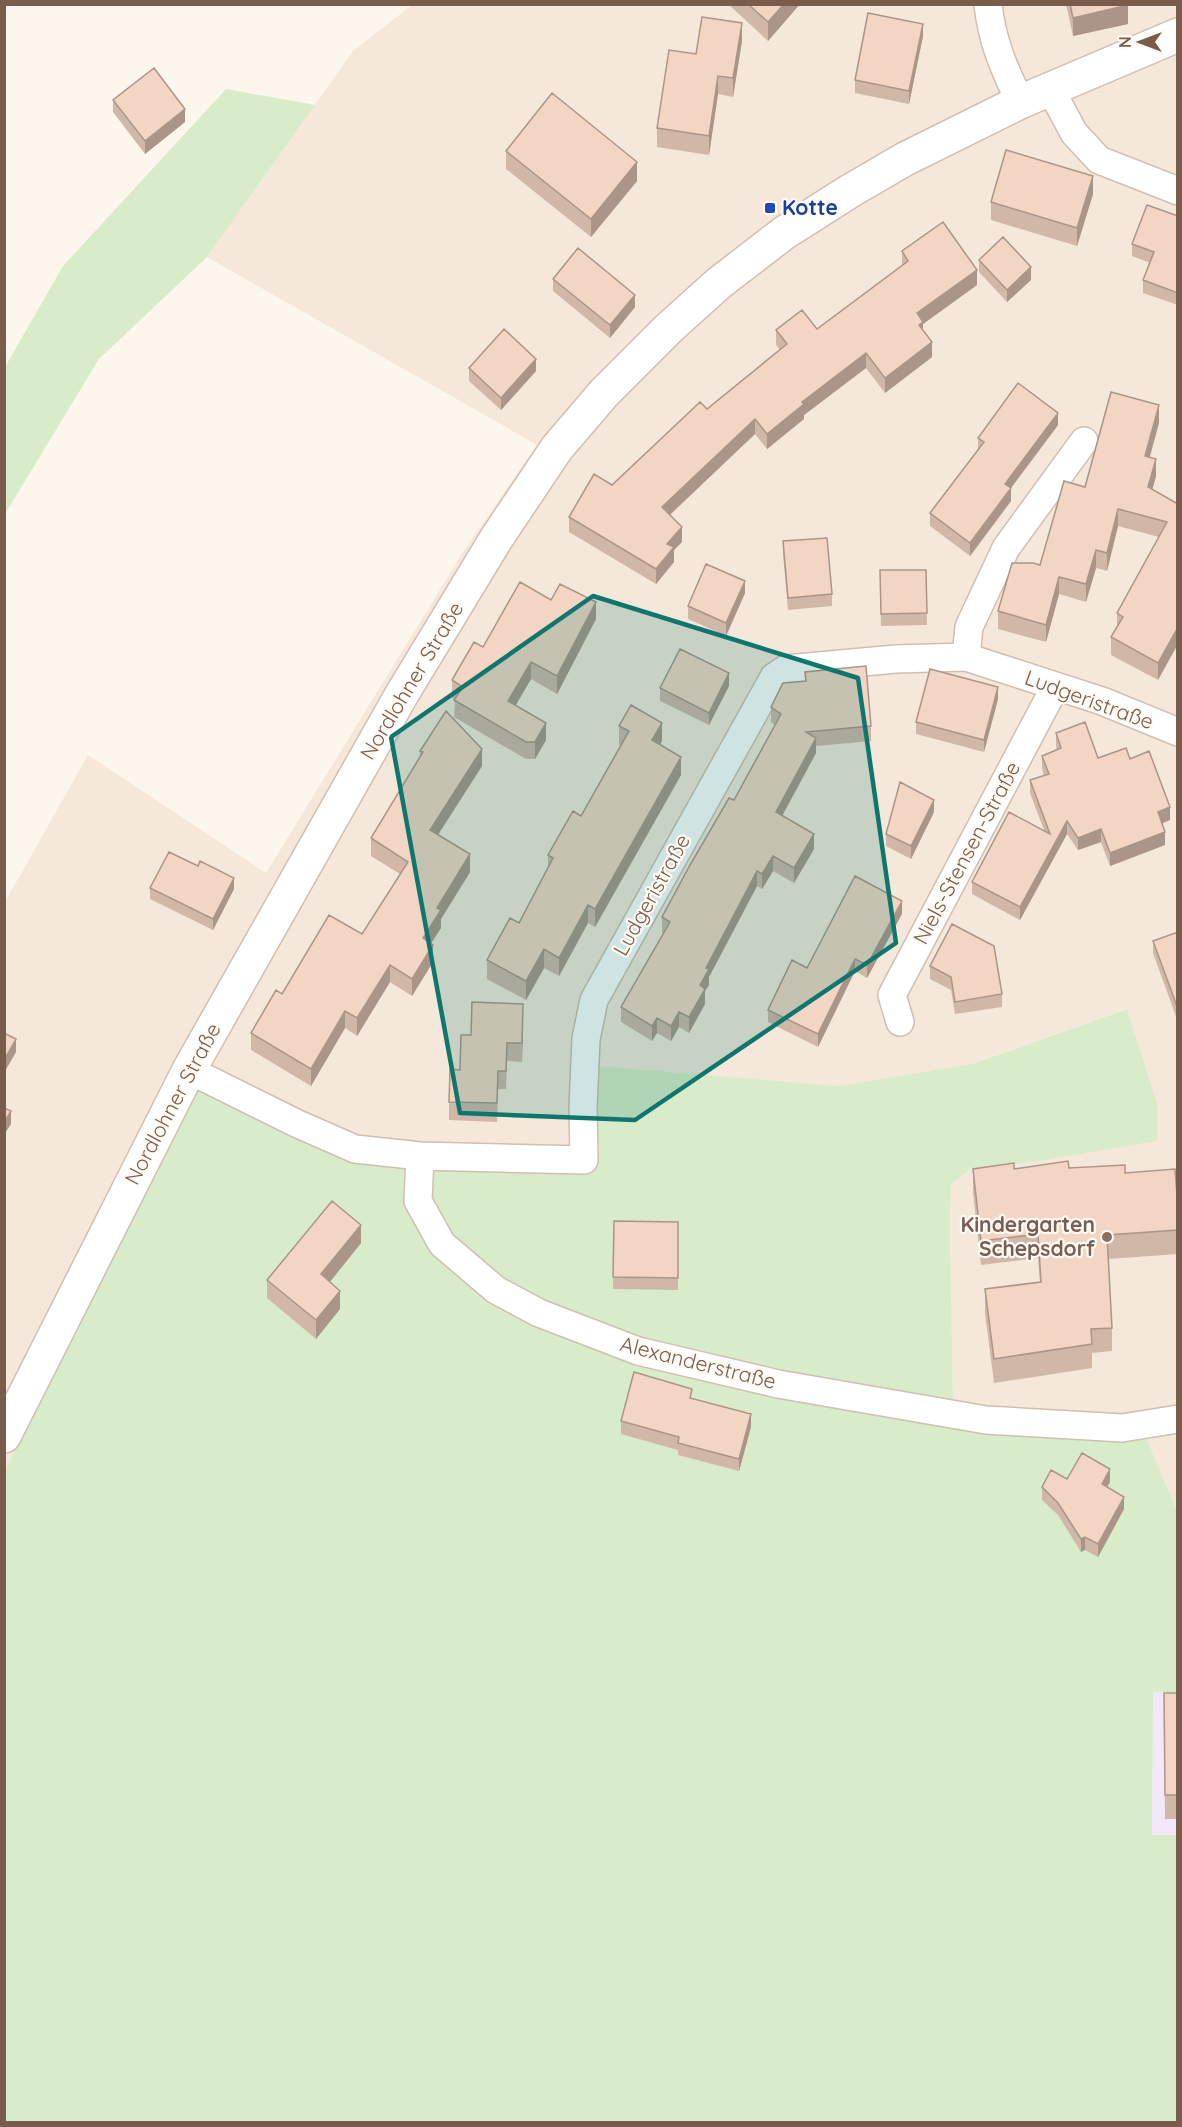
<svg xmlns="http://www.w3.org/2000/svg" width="1182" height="2127" font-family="Quicksand,sans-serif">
<rect width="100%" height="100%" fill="#fdf6ec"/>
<path fill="#f5e8da" d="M412,5H1177V1511L1143,1430L983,1421L953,1399L950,1230L951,1184L970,1170L1034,1162L1157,1141L1126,1009L975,1063L839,1086L599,1066L595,1149L415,1145L346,1135L192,1081L5,1473V902L88,755L266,873L463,552L537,445L207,257L353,51Z"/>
<path fill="#f3e8fa" d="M1153,1692H1177V1835H1152Z"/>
<path fill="#d8ecc9" d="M226,89L315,105L207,257L99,359L5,514V367L63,266Z
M1127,1009L1157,1104V1141L1034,1162L970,1170L951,1184L950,1230L953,1399L984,1421L1143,1430L1177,1511V1692H1153L1152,1835H1177V2122H5L4,1473L192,1081L346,1135L415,1145L595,1148L599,1066L839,1086L975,1063Z"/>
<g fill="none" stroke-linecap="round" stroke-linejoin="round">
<g stroke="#d1beb0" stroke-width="30">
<path id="minor" d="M988,4C992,42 1004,68 1020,102
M1051,90L1074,133L1099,160L1178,191
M966,657L969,627L1006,548L1084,441
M900,1022L892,995L1055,687
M189,1070L298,1124L355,1149L420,1156L584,1160L583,1107L586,1039L594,1000L774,677L786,669L896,659L966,657L1102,701L1178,732
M420,1156L418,1201L442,1244L496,1290L539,1313L638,1351L778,1384L986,1420L1122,1428L1178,1419"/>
</g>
<g stroke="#d1beb0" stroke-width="36">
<path id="tertiary" d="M4,1436L189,1070L402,694L496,539L557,448L604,393L668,329L719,283L784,233L850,191L905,159L1020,102L1178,35"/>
</g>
<use href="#minor" stroke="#fff" stroke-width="27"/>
<use href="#tertiary" stroke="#fff" stroke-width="33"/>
</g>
<path fill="#d1b7a8" d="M728,4H800L768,41Z
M1066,4H1128V24L1073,36Z
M923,36L909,104L855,93V80Z
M742,41L733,97L718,94L709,155L657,147V128Z
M113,100L185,122L145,154L113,112Z
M506,151L637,181L591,237L506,169Z
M1093,194L1077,246L991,220V202Z
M1178,216V305L1143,293V280L1150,263L1132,256V244Z
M902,251L977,285L923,324V330L932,357L885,393L866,368L804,415V419L767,449L755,434L670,515L682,542L674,550V562L656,584L569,532V517L612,485L780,350L776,345V330L817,329L902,266Z
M979,260L1031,280L1007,302L979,272Z
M553,279L635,307L610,338L553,291Z
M469,368L536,371L501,410L469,381Z
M1159,423L1150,457L1156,476L1152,490L1178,504L1158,680L1111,655V637L1117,627V613L1159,537L1118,526L1107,571L1096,568L1086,602L1059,594L1046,642L998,629V611L1040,565L1085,487Z
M1058,425L1011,488V501L970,556L930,526V513L978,450V438Z
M783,541L832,594V606L788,610L783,554Z
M880,570H926L927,625L881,626Z
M745,593L726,636L688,619V606Z
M551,600L596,619L557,694L531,679L516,705L546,740L535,759H526L454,717L455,699L452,698V680L483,647Z
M805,672L871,726V741L816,746V753L782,816L814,849L794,883L773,871L762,889L757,886L709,977V985L705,991V1004L689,1033L679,1027L671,1041L657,1033L652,1041L621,1022V1007L664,933H662V917L734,800L775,725L771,722V707L805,681Z
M729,686L709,725L660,701V688Z
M998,699L984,752L916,734V722Z
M619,726L662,741L660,745L681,775L595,927L588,923L559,976L544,968L526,1000L487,979V960L519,923L548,868V855L581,816L621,746L619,745Z
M1056,733L1098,758L1130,759L1170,820L1162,823L1165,845L1110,866L1101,842L1078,850L1067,834L1020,920L972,894V882L1044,830L1030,793V780L1044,776L1042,768V756L1057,750L1056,746Z
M420,751L482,766L438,835L470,872L441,919V928L431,943L433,962L412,996L390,982L357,1036L345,1028L311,1086L251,1050V1033L282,994L362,934L400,874L371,856V838L420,757Z
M934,812L911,859L886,846V834Z
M150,888L234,889L213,930L150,899Z
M902,914L867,978L855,971L818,1047L768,1022V1010L807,968Z
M1178,932V1022L1153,953V941Z
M930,966L1002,994V1007L955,1014L951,990L930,979Z
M523,1022L522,1062L507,1061L506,1089H498L497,1122L449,1120V1102L460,1070L471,1035Z
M1069,1168L1125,1173L1178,1208V1254L1108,1259L1112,1328V1351L1092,1353V1368L994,1383L985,1313V1289L1040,1283L1038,1258L981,1265L973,1193V1169Z
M614,1221L678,1222V1290L613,1289Z
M361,1243L330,1282L340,1309L316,1339L267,1298V1280Z
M692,1399L751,1427L739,1471L678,1455V1450L621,1434V1421Z
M1067,1479L1110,1482L1107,1487L1124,1509L1098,1557L1085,1550L1081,1552L1058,1515L1042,1500V1487Z
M1164,1693H1178V1819H1165Z"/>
<path fill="#aa9588" d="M784,4H800L768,41V22Z
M1128,5V24L1073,36V18Z
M742,23V41L733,97V78Z
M923,24V36L909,104V91Z
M718,76V94L709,155V136Z
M185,109V122L145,154V141Z
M637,162V181L591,237V219Z
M1093,176V194L1077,246V228Z
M1031,267V280L1007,302V290Z
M977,270V285L923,324V337L919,340L917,313Z
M635,295V307L610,338V325Z
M932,342V357L885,393V378Z
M866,353V368L804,415V419L767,449V434L802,402Z
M536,359V371L501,410V398Z
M1159,405V423L1145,473V456Z
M1058,413V425L1005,496V484Z
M755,419V434L662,522V507Z
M1156,459V476L1148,505V487Z
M1011,488V501L970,556V543Z
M1118,509V526L1107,571V553Z
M682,527V542L674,550V562L656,584V569L667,544Z
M1096,550V568L1086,602V584Z
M1059,577V594L1046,642V625Z
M745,581V593L726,636V623Z
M596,602V619L557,694V676Z
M1178,627V644L1158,680V663Z
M531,662V679L508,718V701Z
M729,673V686L709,725V713Z
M998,687V699L984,752V740Z
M546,723V740L535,759V742Z
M662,723V741L652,759V740Z
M816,738V753L776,827V812Z
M482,749V766L430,847V830Z
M681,757V775L595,927V909Z
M934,800V812L911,859V846Z
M1170,807V820L1158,825V812Z
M1067,821V834L1020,920V907Z
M1101,829V842L1078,850V838Z
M1165,832V845L1110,866V853Z
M814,834V849L794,883V868Z
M470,854V872L441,919V928L423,956V938L437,908Z
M773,856V871L762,889V874Z
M757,871V886L709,977V985L705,991V1004L689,1033V1017L706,968Z
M234,878V889L213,930V919Z
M902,901V914L867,978V965Z
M588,905V923L559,976V958Z
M433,945V962L412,996V979Z
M544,949V968L526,1000V981Z
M855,959V971L818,1047V1034Z
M390,965V982L357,1036V1018Z
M523,1004V1022L522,1062V1043Z
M345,1011V1028L311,1086V1069Z
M679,1012V1027L671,1041V1026Z
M657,1018V1033L652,1041V1026Z
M16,1039V1052L4,1073V1060Z
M11,1111V1124L4,1135V1123Z
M361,1225V1243L321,1293V1274Z
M340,1291V1309L316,1339V1320Z
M751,1414V1427L739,1471V1459Z
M1110,1469V1482L1102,1497V1484Z
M1124,1497V1509L1098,1557V1544Z
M1085,1537V1550L1081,1552V1539Z"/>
<path fill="#f3d5c3" stroke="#aa9588" stroke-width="1.5" d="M748,4H784L768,22Z
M1070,4H1128V5L1073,18Z
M868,13L923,24L909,91L855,80Z
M702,17L742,23L733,78L718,76L709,136L657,128L669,50L696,54Z
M154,68L185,109L145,141L113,100Z
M552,93L637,162L591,219L506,151Z
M1006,150L1093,176L1077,228L991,202Z
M1147,205L1178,216V293L1143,280L1154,252L1132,244Z
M943,222L977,270L917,313L923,322L919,325L932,342L885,378L866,353L802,402L804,404L767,434L755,419L662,507L682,527L667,544L674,547L656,569L569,517L594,474L612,485L700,402L707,409L787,344L776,330L802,310L817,329L908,261L902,251Z
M1003,237L1031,267L1007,290L979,260Z
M578,248L635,295L610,325L553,279Z
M504,329L536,359L501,398L469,368Z
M1018,383L1058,413L1005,484L1011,488L970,543L930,513L984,442L978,438Z
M1111,392L1159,405L1145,456L1156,459L1148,487L1178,504V627L1158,663L1111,637L1123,617L1117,613L1167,522L1118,509L1107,553L1096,550L1086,584L1059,577L1046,625L998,611L1012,563H1033L1040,565L1064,481L1085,487Z
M827,538L832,594L788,598L783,541Z
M706,564L745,581L726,623L688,606Z
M880,570H926L927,613L881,614Z
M520,582L551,600L560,584L596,602L557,676L531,662L508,701L546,723L535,742H526L454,700L463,687L452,680L474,642L483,647Z
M680,649L729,673L709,713L660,688Z
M866,666L871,726L806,732L816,738L776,812L814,834L794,868L773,856L762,874L757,871L706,968L709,969L700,985L705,989L689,1017L679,1012L671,1026L657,1018L652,1026L621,1007L670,922L662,917L690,865L729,798L734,800L781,714L771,707L783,683L806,681L805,672Z
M930,669L998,687L984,740L916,722Z
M631,705L662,723L652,740L681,757L595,909L588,905L559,958L544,949L526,981L487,960L510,918L519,923L553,858L548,855L573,811L581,816L629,731L619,726Z
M446,711L482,749L430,830L470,854L437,908L441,910L423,938L433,945L412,979L390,965L357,1018L345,1011L311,1069L251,1033L276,990L282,994L329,915L362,934L408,862L371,838L423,752L420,751Z
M1085,722L1098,758L1126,748L1130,759L1149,751L1170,807L1158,812L1165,832L1110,853L1101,829L1078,838L1067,821L1020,907L972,882L1009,812L1050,834L1030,780L1049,774L1042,756L1061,748L1056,733Z
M900,782L934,800L911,846L886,834Z
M169,852L198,866L200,861L234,878L213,919L150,888Z
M855,876L902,901L867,965L855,959L818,1034L768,1010L792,960L807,968Z
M952,924L994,946L1002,994L955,1002L951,977L930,966Z
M1178,932V1009L1153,941Z
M472,1002L523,1004L522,1043H507L506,1071H498L497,1103L449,1102L450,1069L460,1070L461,1035H471Z
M4,1033L16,1039L4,1060Z
M4,1108L11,1111L4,1123Z
M1068,1161L1069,1168L1125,1165V1173L1175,1169L1178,1208V1230L1107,1235L1112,1328L1091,1329L1092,1344L994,1359L985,1289L1041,1282L1038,1234L981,1241L973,1169L1014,1163V1169Z
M332,1201L361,1225L321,1274L340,1291L316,1320L267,1280Z
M614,1221L678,1222V1278L613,1277Z
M634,1372L692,1389L690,1398L751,1414L739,1459L678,1443L679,1437L621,1421Z
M1082,1453L1110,1469L1102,1484L1124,1497L1098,1544L1085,1537L1081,1539L1058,1503L1042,1487L1051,1470L1067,1479Z
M1164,1693H1178V1795H1165Z"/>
<path fill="#0f766e" fill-opacity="0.2" stroke="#0f766e" stroke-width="4.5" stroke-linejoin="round" d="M593,596L858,678L896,943L635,1120L460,1113L391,737Z"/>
<rect fill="#1a4fb4" stroke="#fffaf3" stroke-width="2" x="764" y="202" width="12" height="12" rx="3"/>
<circle fill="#8d6e63" stroke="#fffaf3" stroke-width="2" cx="1107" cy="1237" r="6"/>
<g text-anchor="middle" stroke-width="4.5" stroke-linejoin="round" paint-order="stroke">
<g font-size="21" font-weight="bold" fill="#164399" stroke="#fffaf3" text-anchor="start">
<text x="782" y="215">Kotte</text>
</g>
<g font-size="21" fill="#7a5c4d" stroke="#fffaf3">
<text transform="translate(412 681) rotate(-59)" y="7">Nordlohner Straße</text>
<text transform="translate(1089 700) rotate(20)" y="7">Ludgeristraße</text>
<text transform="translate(967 853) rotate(-62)" y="7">Niels-Stensen-Straße</text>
<text transform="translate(652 895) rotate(-61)" y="7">Ludgeristraße</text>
<text transform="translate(173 1104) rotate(-62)" y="7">Nordlohner Straße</text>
<text transform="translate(698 1363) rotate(14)" y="7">Alexanderstraße</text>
</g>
<g font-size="21" font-weight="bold" fill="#785e54" stroke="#fffaf3" text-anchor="end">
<text x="1095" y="1232">Kindergarten<tspan x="1095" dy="24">Schepsdorf</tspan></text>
</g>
</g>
<rect width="1182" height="2127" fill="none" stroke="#7a5c4d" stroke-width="12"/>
<g transform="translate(1140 42) rotate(270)" stroke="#fffaf3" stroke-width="4.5" paint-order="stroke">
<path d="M0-4.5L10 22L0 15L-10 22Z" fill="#7a5c4d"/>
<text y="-9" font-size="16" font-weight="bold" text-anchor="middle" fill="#7a5c4d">N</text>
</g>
</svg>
